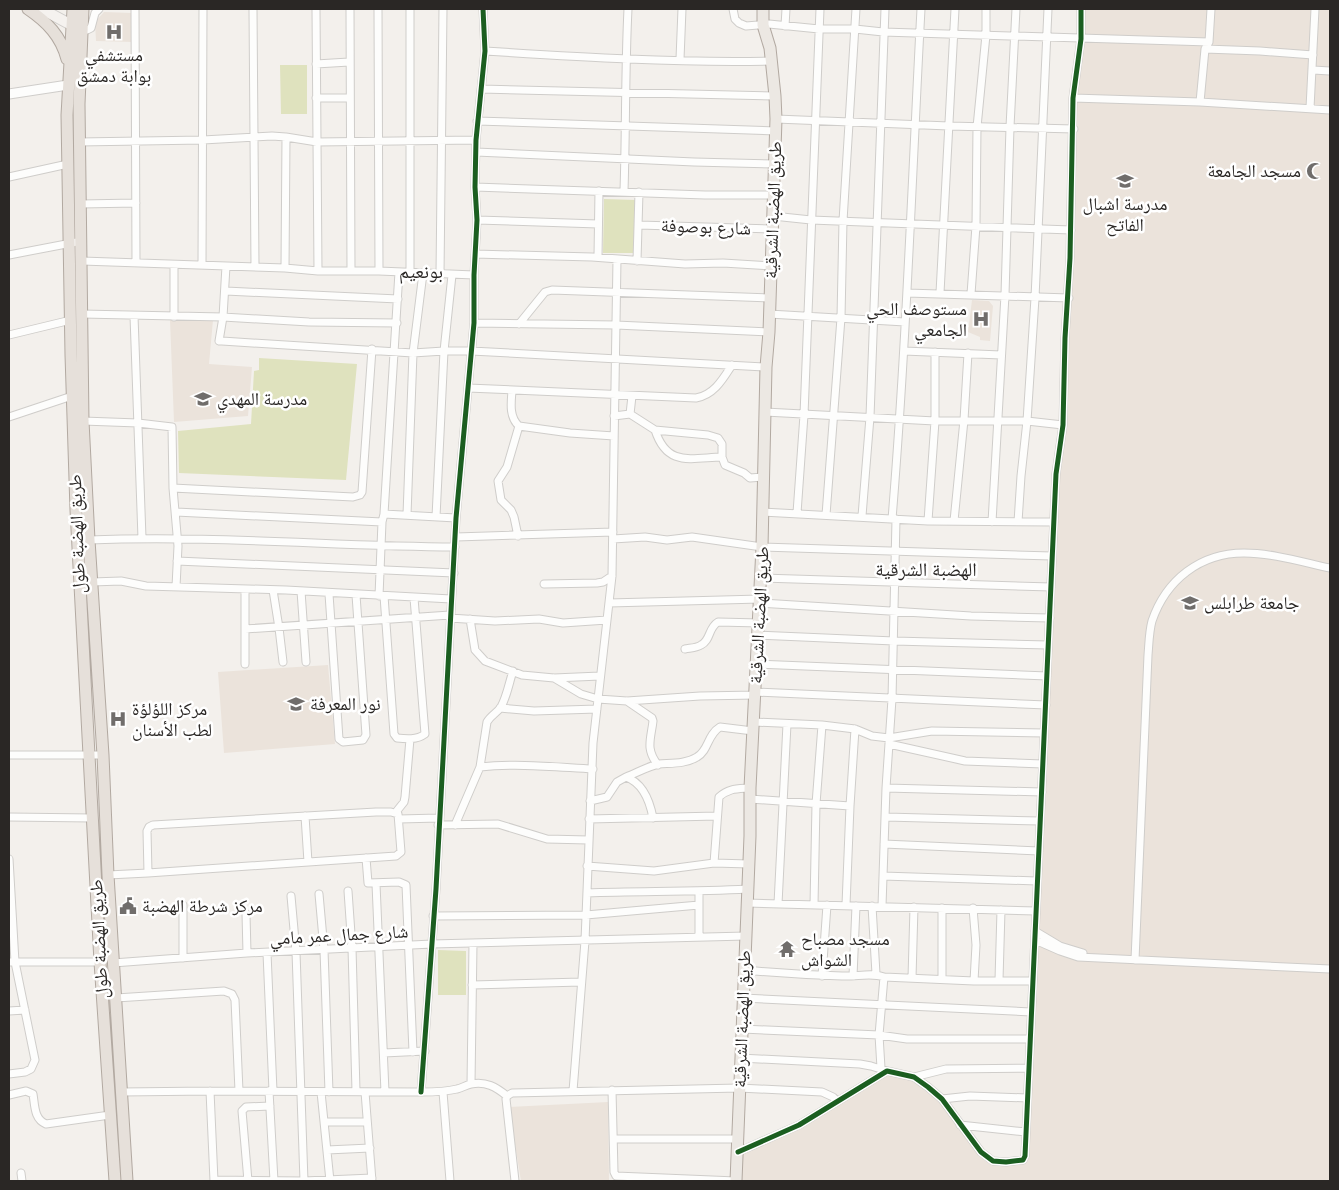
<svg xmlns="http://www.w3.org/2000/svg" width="1339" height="1190" font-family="'Playfair Display','Noto Naskh Arabic',serif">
<rect width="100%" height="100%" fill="#f3f0ec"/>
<path fill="#ebe3db" d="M1081,9H1330V1181H736L738,1152L763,1142L887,1071L898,1073L928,1087L993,1161L1023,1160L1056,474L1063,425L1074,129Z
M104,12L132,13L133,42L96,41L95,22Z
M972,300L989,301L993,306L990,341L980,340V337L968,332Z
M170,320H213L209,364L252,367L248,416L174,422Z
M328,665L335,744L224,753L218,672Z
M608,1102L609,1181H521L509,1107Z"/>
<path fill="#dfe2be" d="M280,65H307V114H281Z
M604,199L636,200L635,253H603Z
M259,358L357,364L346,480L179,473L178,431L251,424L254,371L259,370Z
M438,950L466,951V995H438Z"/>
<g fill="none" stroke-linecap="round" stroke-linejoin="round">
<g stroke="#cfcdca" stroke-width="9">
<path id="minor" d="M135,9L136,263
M253,9L255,267
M316,9L318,271
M350,9L351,271
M378,9L379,271
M733,9L735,19L739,23L746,26L769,24L819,29H855L883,32L1209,42
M785,26L786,9
M82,30H87L91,28L95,13L99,9
M1205,49L1260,51L1313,55
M485,51C580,57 676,63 772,61
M680,59L682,9
M316,64L349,62
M1313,70L1330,71
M481,89L775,96
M316,98H350
M1073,98L1200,102L1330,110
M1200,102L1205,49L1209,42L1211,9
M1310,108L1315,9
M776,119L949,126L1074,129
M477,121L776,131
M79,142L203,140L272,136L286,137L317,142L476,140
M476,152L694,162L775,164
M9,177L68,164
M475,187L705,195H773
M624,191C626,130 625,69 628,9
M81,204L136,203
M773,216L811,220L1071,230
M477,220L598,224
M639,225L773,229
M475,254L592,257L685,264L723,263L771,266
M9,255L82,241
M598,257L599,191
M82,261L285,268L318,271H379L474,275
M637,261L639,192
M202,265L203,9
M226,266L223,317L219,341H222L413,353L444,351H471L766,367
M285,268L286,137
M410,273V9
M440,274L443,9
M226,291L398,299
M907,293L1069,298
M940,293L955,9
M971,294L976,226L977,127L986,35V9
M82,314L223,317L309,322L397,323
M769,314L905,322
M134,316L142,538
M174,317V265
M474,323L616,325L769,332
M519,324L545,292L552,290L770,298
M9,335L71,320
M904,351L1001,355
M468,388L696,398C714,395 723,379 732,365
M512,391C511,403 509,417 519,426L570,433L614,436
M765,412L935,421H1027L1063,425
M630,414L632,396
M614,416L630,414L655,430L708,435L718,438L722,444V457L725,465L744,473L750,478L763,477
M9,417L72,396
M83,421L138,423L172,427L173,488L178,546L176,587
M655,430C667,467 690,458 722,457
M173,488L353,497L360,495L362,492L372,349
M176,512L382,522
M762,512L928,521L1054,522
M797,513L804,415L820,9
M384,514L456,518
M407,515L413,353L423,273
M826,515L841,318L843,221L856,9
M862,516L870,417L885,9
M436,517L444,351L452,275
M892,519C906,349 912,179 921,9
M928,521L935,421V352
M954,521L964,420L968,353
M992,522L1005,295L1010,127L1016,9
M1018,522L1021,476L1027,421L1035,298L1048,9
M518,536L514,517L511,510L501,500L498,481L507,467L519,426
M456,537L613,532
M613,539L645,537L667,540L692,537L762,547L1052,556
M89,540C211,535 333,546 455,547
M177,561L454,573
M761,578L1051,587
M92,582L121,581L146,586L286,590L451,599
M544,584L597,583L603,582L612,576
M245,590V664
M273,590L279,628L283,662
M301,591L306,662
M329,594L339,739L343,742L363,740L366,735L356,595
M379,596L382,522L384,514L399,272
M384,596L394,734L397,738C406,739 417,740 425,734L414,598
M609,603L760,599
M760,603L971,616L1050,618
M450,618L495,621L539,619L563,623L607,620
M470,619L475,650L485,661L522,675L554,678L600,676
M245,629L450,615
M759,635L894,641L1048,645
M685,649C690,648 697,648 701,645C711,640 708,628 718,622L760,623
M757,664L1047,676
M554,678L581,694L598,699L627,701L700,696L756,695
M755,692L1046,705
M627,701L652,718L653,721C651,739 645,749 658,765
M500,708L534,711L597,709
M754,722L822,725L855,729L850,806L846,905
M855,729L872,736L889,738L932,731L1044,733
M889,744L965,761L1043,764
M9,755H103
M480,767L487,722C491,715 497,713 501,707C507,696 509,683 513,671
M626,777C637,773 648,766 659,764C671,763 686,764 697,757C709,750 707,735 720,727L753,731
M886,788L1042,792
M750,799L850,806
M590,801L607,797L617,782L626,777C643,783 650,802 653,818
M396,812L404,802L405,797L410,739
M305,816L308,862
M9,817L92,818
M886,817L1040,821
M399,819L439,818
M589,819L717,816
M438,825L498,824L547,839L588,840
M455,825L480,767C517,763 555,767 593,769
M884,844L1039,851
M366,858L368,883L399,882L406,885L413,1052
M9,859L15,962L35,1060L31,1069L25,1072L9,1074
M714,863L719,797C729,788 737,789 750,788
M587,866L654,871L714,863L749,864
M108,875L148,873L396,856L401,852L398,814L391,812H376L153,825L149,827L147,831L148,873
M883,876L1037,881
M376,884L385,1092
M348,891L352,948L356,1091
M699,892V937
M587,893C641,891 694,892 747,889
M319,894L324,950L329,1092
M291,896L296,952L304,1181
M747,903L1036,911
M778,904L787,724
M183,905V958
M814,905L816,804L822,725
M872,906L876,974
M882,906L886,788L892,699L896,519
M942,908V978
M973,908L976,945L974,981
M246,914L247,953
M433,916L586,915L699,905
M1035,931L1060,946L1083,953
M1035,940L1060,951L1078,957L1330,969
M267,953L273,1091
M1135,960L1148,655C1149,644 1149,632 1152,621C1166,580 1200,553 1244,553C1272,553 1302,562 1330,568
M9,962H100
M113,963L247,953L432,944L746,936
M744,970C777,973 809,975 842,976C856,977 871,972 884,977L974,981H1033
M822,976L827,905
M853,976L856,906
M912,978L914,907
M999,980L1001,910
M472,985L581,982
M116,998L224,991L232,994L235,1000L239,1091
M743,998L1031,1012
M9,1011L25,1010
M742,1029L879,1035L907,1039H1030
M384,1053L425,1051
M740,1058L860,1064L871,1066L887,1071
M881,1068L879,1035L884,977
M914,1077L946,1069L1029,1068
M471,1084L473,944
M612,1090L614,1172L616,1176L736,1181
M210,1091L214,1181
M269,1091L274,1181
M573,1091L585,941L593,743L612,576L617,259
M122,1092L210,1091L421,1092C433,1092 445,1092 457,1089C462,1088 466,1085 471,1084C486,1081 496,1087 507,1096
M321,1092L330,1181
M365,1092L372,1181
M421,1092L436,889L456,518L474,323V275L477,220L475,187L476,140L485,51L483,9
M443,1092L450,1181
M9,1095L26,1091L33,1094C35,1106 34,1119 46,1124L110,1115
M942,1099L970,1096L1027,1098
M324,1122H367
M960,1125L1026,1132
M614,1139H738
M327,1150L370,1148
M738,1152L799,1125L887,1071L914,1077L928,1087L942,1099L981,1152L993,1161L1006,1162L1023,1160L1025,1156L1056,474L1063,425L1065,338L1070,258L1073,98L1081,39V9
M21,1173L22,1181
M214,1180L304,1181L372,1178
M248,1181L242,1111L246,1107L270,1106
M515,1181L506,1099L507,1096L512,1093L739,1088L822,1092L833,1097L837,1101"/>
</g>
<g stroke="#cfcdca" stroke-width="11">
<path id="tertiary" d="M9,94L68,85"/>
</g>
<g stroke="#cfcdca" stroke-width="12">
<path id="secondary" d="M35,9L51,14L77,28"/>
</g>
<g stroke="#b2a9a1" stroke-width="13">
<path id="primary" d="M736,1181L750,836V788L762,547L766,367L769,332L776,119L775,96L770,48L763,25V9"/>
</g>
<g stroke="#b2a9a1" stroke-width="13">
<path id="trunk" d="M28,9C47,22 61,36 67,59
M73,9L67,115L71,355L76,510L100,962L115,1181
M83,9L79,104L83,421L89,540L103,755L108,875L127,1181"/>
</g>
<use href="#minor" stroke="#fdfdfc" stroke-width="7"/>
<use href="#tertiary" stroke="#fdfdfc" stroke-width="9"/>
<use href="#secondary" stroke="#f5f2ef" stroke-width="10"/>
<use href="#primary" stroke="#ece8e3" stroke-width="11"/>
<use href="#trunk" stroke="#e6e0da" stroke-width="11"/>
<g stroke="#fff" stroke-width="8">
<path id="cycleway" d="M421,1092L436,889L456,518L474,323V275L477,220L475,187L476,140L485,51L483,9
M738,1152L799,1125L887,1071L914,1077L928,1087L942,1099L981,1152L993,1161L1006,1162L1023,1160L1025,1156L1056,474L1063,425L1065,338L1070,258L1073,98L1081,39V9"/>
</g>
<use href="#cycleway" stroke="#1b5e20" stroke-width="5"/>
</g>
<defs>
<g id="hospital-bare" transform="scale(1.35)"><path d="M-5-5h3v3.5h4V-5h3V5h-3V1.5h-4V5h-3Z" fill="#706d6b" stroke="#fff" stroke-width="2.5" paint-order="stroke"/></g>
<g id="mosque-bare" transform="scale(1.35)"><path d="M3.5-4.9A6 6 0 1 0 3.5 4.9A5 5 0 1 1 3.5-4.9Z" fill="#706d6b" stroke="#fff" stroke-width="2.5" paint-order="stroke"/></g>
<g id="school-bare" transform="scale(1.35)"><path d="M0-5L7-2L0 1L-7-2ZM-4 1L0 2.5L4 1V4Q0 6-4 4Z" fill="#706d6b" stroke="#fff" stroke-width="2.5" paint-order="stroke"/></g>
<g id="university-bare" transform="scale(1.35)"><path d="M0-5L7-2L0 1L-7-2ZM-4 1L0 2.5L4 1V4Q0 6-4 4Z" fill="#706d6b" stroke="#fff" stroke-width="2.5" paint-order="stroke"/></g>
<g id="civic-bare" transform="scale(1.35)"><path d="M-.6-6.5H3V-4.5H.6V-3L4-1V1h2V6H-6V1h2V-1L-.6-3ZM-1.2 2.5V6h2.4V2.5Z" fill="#706d6b" stroke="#fff" stroke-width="2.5" paint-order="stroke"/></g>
<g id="temple-bare" transform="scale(1.35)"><path d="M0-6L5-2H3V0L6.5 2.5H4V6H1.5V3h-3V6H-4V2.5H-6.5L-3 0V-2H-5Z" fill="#706d6b" stroke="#fff" stroke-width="2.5" paint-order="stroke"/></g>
</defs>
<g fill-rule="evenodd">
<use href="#hospital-bare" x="114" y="32"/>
<use href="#mosque-bare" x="1315" y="171"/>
<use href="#school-bare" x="1125" y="181"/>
<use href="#hospital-bare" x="981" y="319"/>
<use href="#school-bare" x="203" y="399"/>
<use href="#university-bare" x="1190" y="603"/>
<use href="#school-bare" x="296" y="704"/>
<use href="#hospital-bare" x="118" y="719"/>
<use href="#civic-bare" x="128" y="906"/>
<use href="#temple-bare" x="787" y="949"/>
</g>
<g text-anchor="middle" stroke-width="5" stroke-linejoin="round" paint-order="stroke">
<g font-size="18" fill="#2a2725" stroke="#fff" text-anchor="start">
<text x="114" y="61" text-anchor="middle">مستشفي<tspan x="114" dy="21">بوابة دمشق</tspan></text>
<text x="1301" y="177" text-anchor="end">مسجد الجامعة</text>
<text x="1125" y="210" text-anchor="middle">مدرسة اشبال<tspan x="1125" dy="21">الفاتح</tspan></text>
<text x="967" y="315" text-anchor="end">مستوصف الحي<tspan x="967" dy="21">الجامعي</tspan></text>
<text x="217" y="405">مدرسة المهدي</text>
<text x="1204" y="609">جامعة طرابلس</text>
<text x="310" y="710">نور المعرفة</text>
<text x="132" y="715">مركز اللؤلؤة<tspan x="132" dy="21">لطب الأسنان</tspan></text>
<text x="142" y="912">مركز شرطة الهضبة</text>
<text x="801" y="945">مسجد مصباح<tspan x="801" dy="21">الشواش</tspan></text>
</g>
<g font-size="18" fill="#2a2725" stroke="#fff">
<text transform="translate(773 210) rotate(-88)" y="6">طريق الهضبة الشرقية</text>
<text transform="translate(706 227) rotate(2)" y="6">شارع بوصوفة</text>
<text transform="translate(77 534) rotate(-92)" y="6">طريق الهضبة طول</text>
<text transform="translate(759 615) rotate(-87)" y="6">طريق الهضبة الشرقية</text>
<text transform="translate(339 935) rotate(-3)" y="6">شارع جمال عمر مامي</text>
<text transform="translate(99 939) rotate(-93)" y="6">طريق الهضبة طول</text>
<text transform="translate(742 1019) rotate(-88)" y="6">طريق الهضبة الشرقية</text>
</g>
<g font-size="19" fill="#2a2725" stroke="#fff">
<text x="421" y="278">بونعيم</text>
<text x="926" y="576">الهضبة الشرقية</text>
</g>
</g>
<rect width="1339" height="1190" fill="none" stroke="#2a2725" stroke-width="20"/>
</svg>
